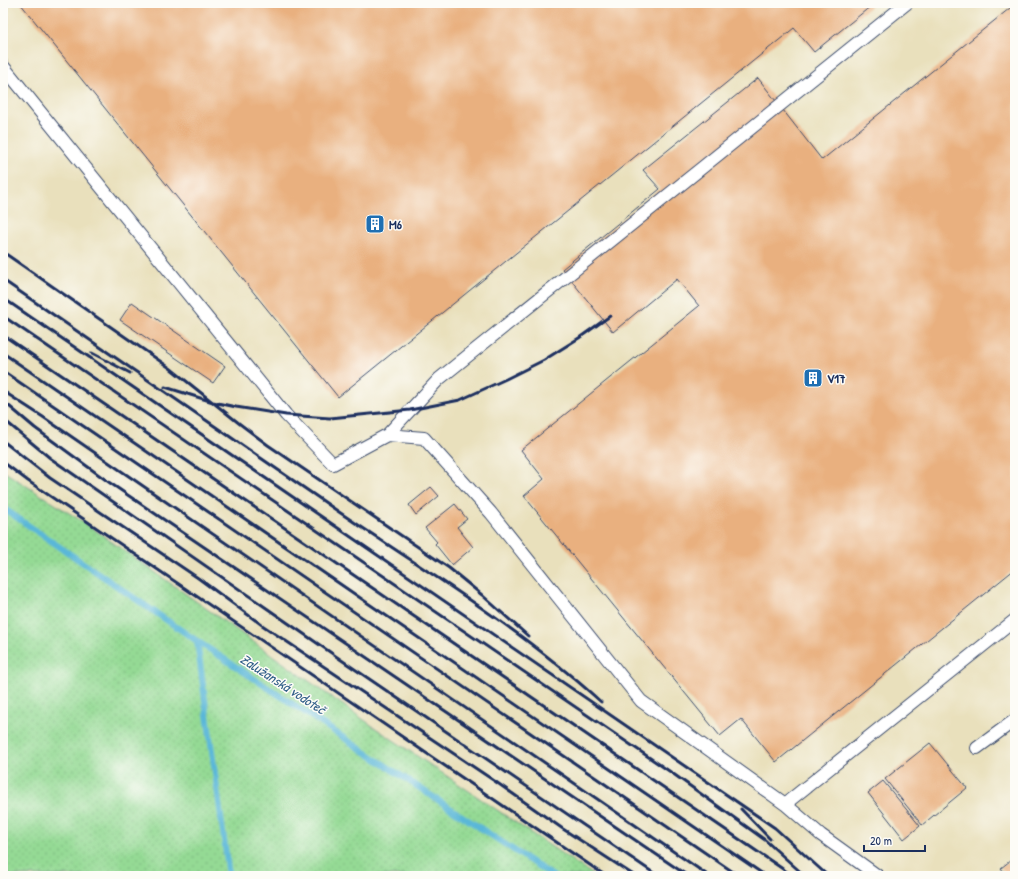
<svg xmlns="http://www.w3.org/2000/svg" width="1018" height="879" font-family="'Patrick Hand',sans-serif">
<defs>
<pattern id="grass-dots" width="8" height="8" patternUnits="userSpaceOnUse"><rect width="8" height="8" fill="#94da94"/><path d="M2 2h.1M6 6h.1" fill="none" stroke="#7fbb82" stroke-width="1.8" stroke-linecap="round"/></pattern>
</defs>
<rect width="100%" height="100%" fill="#fdfcf7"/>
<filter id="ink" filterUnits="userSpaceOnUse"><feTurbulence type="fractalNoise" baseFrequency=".025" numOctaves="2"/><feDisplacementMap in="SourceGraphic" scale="8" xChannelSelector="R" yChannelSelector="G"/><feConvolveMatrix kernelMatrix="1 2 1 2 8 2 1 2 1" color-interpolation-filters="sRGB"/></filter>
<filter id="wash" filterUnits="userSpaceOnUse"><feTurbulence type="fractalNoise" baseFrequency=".012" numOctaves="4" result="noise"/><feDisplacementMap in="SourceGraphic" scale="16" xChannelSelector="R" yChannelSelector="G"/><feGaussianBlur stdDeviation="0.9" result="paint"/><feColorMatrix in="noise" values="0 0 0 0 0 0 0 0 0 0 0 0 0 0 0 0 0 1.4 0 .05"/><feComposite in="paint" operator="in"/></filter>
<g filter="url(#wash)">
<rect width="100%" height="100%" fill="#e9e0bc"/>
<path fill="url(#grass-dots)" stroke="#588479" d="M3,471L88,525L374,727L595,876H3Z"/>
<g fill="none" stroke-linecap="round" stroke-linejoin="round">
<path stroke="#5ab7d8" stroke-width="6" d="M3,508L197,641L553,876
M197,641L229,876"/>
</g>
<g id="blocks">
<path fill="#e9b07f" d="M20,3H869L871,6L814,52L794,28L338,397Z
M1015,4V569L776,762L741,719L720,736L524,496L544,479L521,450L699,306L677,279L613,332L562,269L660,189L643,170L758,78L822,160Z
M132,302L225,366L213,383L120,320Z
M431,487L439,496L416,515L409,505Z
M455,504L467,519L457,527L473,547L452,565L435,544L437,542L425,528Z
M930,743L967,788L922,825L885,779Z
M883,781L920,826L904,839L868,793Z
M1015,857V876H1007L1001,868Z"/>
</g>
</g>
<g filter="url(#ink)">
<use href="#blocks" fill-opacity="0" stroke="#3a4a6c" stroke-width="1"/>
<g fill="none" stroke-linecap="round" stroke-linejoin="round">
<g stroke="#3a4a6c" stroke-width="14">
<path id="service" d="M3,66L286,415L333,464L387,435L424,438L491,513L641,701L785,804L1015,620
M387,435L439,379L907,3
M977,748L1015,720
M785,804L821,835L878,876"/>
</g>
<use href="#service" stroke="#fff" stroke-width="12"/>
<path stroke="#1b2f5e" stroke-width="3" d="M3,252L170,368L240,424L268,445L449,568L482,595L528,636
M3,280C115,357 227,435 339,512C428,572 521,629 601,702
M3,298L775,828L828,876
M3,316L672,773L765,840L805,876
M3,335L793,876
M3,353L766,876
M92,353L130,373
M3,371L739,876
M165,387L213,402L236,407L286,415L330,418L410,410L460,400L506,379L544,360L579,338L610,316
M3,391L43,417L709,876
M3,401L35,428L110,483L688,876
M3,419L50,458L340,659L658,876
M3,441L50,478L198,578L262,625L496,782L563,829L635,876
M3,462L28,481L606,876
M741,809L770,839"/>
</g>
</g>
<defs>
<g id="building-square" transform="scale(1)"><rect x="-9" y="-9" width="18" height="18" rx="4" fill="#1f6fb2" stroke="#fdfcf7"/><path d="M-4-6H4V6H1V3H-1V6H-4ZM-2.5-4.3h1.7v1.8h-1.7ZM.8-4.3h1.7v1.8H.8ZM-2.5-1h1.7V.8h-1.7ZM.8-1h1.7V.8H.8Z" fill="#fff"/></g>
</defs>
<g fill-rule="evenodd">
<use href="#building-square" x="375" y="224"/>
<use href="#building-square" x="813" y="378"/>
</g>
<g text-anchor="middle" stroke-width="3" stroke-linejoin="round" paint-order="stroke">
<g font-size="13" font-weight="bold" fill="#1b2f5e" stroke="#fdfcf7" text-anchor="start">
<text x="389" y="229">M6</text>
<text x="827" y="383">V17</text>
</g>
<g font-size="14" font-style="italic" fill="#315f89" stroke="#fdfcf7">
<text transform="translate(283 684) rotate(33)" y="5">Zalužanská vodoteč</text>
</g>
</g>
<rect width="1018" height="879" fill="none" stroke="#fdfcf7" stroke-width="16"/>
<path d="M864 845v6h61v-6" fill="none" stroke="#1b2f5e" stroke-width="2"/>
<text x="870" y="845" font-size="12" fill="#1b2f5e" stroke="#fdfcf7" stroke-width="3" paint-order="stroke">20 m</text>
</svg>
